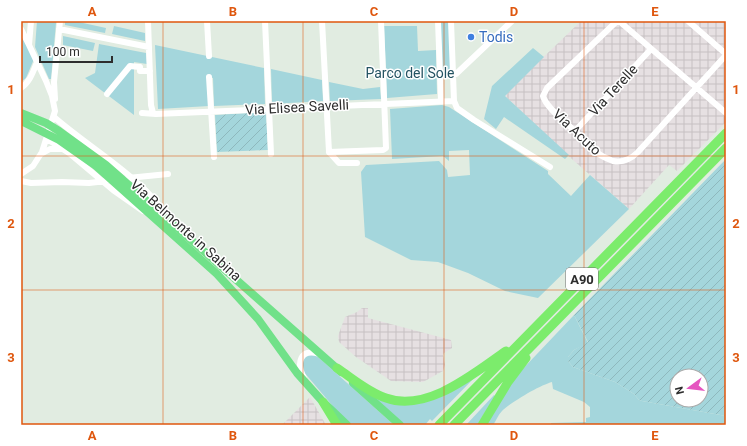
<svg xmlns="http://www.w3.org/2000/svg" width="747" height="446" font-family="Roboto,sans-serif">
<defs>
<pattern id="industrial-grid" width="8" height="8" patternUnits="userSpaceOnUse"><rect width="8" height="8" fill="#e6e0e2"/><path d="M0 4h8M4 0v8" fill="none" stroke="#c6c0c2"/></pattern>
<pattern id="garden-furrows" width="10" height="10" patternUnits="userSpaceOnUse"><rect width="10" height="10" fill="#a4d6dc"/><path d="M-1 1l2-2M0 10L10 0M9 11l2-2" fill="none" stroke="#8eb8bd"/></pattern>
</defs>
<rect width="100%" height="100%" fill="#e1ece1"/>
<path fill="url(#industrial-grid)" d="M581,21H726V122L677,171L669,165L629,209L565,153L504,95Z
M362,308H368V318L451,340L452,348L444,353L443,355L445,365L443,371L423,382L391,381L356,357L339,342L338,336L345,317L357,312Z
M310,397L326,425H282Z"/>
<path fill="#a4d6dc" d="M37,21H56V23L51,79H49L35,47Z
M65,21H74L106,28L105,33L65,25Z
M440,21H449L451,72H442Z
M114,26L145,33V41L112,34Z
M384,26H417L418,51L436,50L437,94L387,98Z
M21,35L34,59L26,78L21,82Z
M63,36L95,43L93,51L63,45Z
M99,44L146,53L147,64L134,62V115L85,78L95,73Z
M155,45L264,68L265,104L214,106L213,78L208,77L209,106L158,109Z
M533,48L544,57L505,96L569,155L565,159L504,117L496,129L484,119L492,86Z
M271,69L322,80L323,101L272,104Z
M329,82L363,89L380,87L381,99L330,101Z
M442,105L449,107L548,171V174L571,196L590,175L629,209L538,298L505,291L468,273L438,262L411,260L365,237L361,172L366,165L439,161L447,170L448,177L470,175L469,150L449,151V161L443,156L392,159L390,109Z
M574,315L588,343L574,350L568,357V361L573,367L615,382L634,394L639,400L642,401L726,416V425H551V423L586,422V418L590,417V407L584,402L553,389L552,382C540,385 510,403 502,411C498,415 496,421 493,425H484L517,375Z
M309,354L317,356L394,425H352L337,411L303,371L301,361Z
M479,373L432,421L430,419L425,425H405L368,392L414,403Z
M494,395L495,396L477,425H466Z"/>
<path fill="url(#garden-furrows)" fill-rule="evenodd" d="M266,112L268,150L217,152L215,115Z
M726,159V416L642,401L639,400L634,394L615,382L573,367L568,361V357L574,350L588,342L574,315ZM677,376H701V400H677Z"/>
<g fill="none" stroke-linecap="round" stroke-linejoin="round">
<path stroke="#fff" stroke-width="6" d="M148,21L151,105L153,113
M207,21L209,56
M265,21L271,154
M322,21L329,152
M438,21L441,101
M451,21L454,101L457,108L474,120L550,167
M617,21L547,88L543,96C546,108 567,123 576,132C584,139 591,147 599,154C603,157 608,159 613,161C623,163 631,159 638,152L726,55
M619,21L726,113
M688,21L726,54
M21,29L29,45
M59,29L149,47
M440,75L456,74L512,21
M209,77L214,157
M21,88C30,82 33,72 37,62
M107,94L130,66L140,67V71H150
M55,99L54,82L60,21
M142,113L156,114L454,101
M54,117C92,150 139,175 168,217
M575,131L651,49
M47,139L69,153L113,190L143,211
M329,152L383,150L386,148L381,21
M329,152L339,163H357
M41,154L50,149H61
M21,174L33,166L42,152L55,111L52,96L46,81L29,45L31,21
M128,178L168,174
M21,181L31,183L62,182L89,183L115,180
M304,378C296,363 300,348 319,354"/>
<path stroke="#71e189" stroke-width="8" d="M21,113L46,123L59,131L106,165L341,372
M21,121L59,140L96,166L217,274L258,319L297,373L323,402L347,425
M353,383L400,425"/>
<path stroke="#7cec6c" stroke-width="9" d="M337,368C352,378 368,392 386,398C427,413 474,373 506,351
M323,402L337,425
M439,425L726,133
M454,425L726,148
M482,425L508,382L526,358"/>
</g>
<path fill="none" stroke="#df570e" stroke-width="1" stroke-opacity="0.55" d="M163,21V425M303,21V425M444,21V425M584,21V425M21,156H726M21,290H726"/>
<circle fill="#3f7fe0" stroke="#fff" stroke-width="1.5" cx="471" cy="37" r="4"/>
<g text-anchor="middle" stroke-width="3" stroke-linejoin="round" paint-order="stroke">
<rect fill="#fff" stroke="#6c6c6c" stroke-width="1" x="566" y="268" width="32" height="22" rx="3"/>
<g font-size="13" font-weight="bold" fill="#2d2d2d">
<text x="582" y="284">A90</text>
</g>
<g font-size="14" fill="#366cbe" stroke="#fff" text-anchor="start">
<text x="479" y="42">Todis</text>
</g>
<g font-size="14" fill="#245362" stroke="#fff">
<text x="410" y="78">Parco del Sole</text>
</g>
<g font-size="14" fill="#2d2d2d" stroke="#fff">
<text transform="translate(613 90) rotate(-47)" y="5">Via Terelle</text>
<text transform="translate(297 107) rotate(-3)" y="5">Via Elisea Savelli</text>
<text transform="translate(577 132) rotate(43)" y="5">Via Acuto</text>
<text transform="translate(186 230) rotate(42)" y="5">Via Belmonte in Sabina</text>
</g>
</g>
<rect width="747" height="446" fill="none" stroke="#ffffff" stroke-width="44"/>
<g transform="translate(689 388) rotate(255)"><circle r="19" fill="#ffffff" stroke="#ababab"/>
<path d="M0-3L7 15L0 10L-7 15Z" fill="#e555c0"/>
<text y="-6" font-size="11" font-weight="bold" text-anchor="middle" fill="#2d2d2d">N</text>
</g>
<path d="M40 56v6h72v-6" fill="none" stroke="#2d2d2d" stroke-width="2"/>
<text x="46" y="56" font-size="12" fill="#2d2d2d" stroke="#ffffff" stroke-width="3" paint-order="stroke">100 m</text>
<rect x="22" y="22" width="703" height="402" fill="none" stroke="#df570e" stroke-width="1.5"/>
<g font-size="13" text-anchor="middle" font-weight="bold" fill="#df570e">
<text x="92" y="16">A</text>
<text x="233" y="16">B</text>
<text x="374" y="16">C</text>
<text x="514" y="16">D</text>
<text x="655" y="16">E</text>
<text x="11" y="94">1</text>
<text x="736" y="94">1</text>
<text x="11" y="228">2</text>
<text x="736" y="228">2</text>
<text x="11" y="362">3</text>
<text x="736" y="362">3</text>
<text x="92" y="440">A</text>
<text x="233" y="440">B</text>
<text x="374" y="440">C</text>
<text x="514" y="440">D</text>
<text x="655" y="440">E</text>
</g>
</svg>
